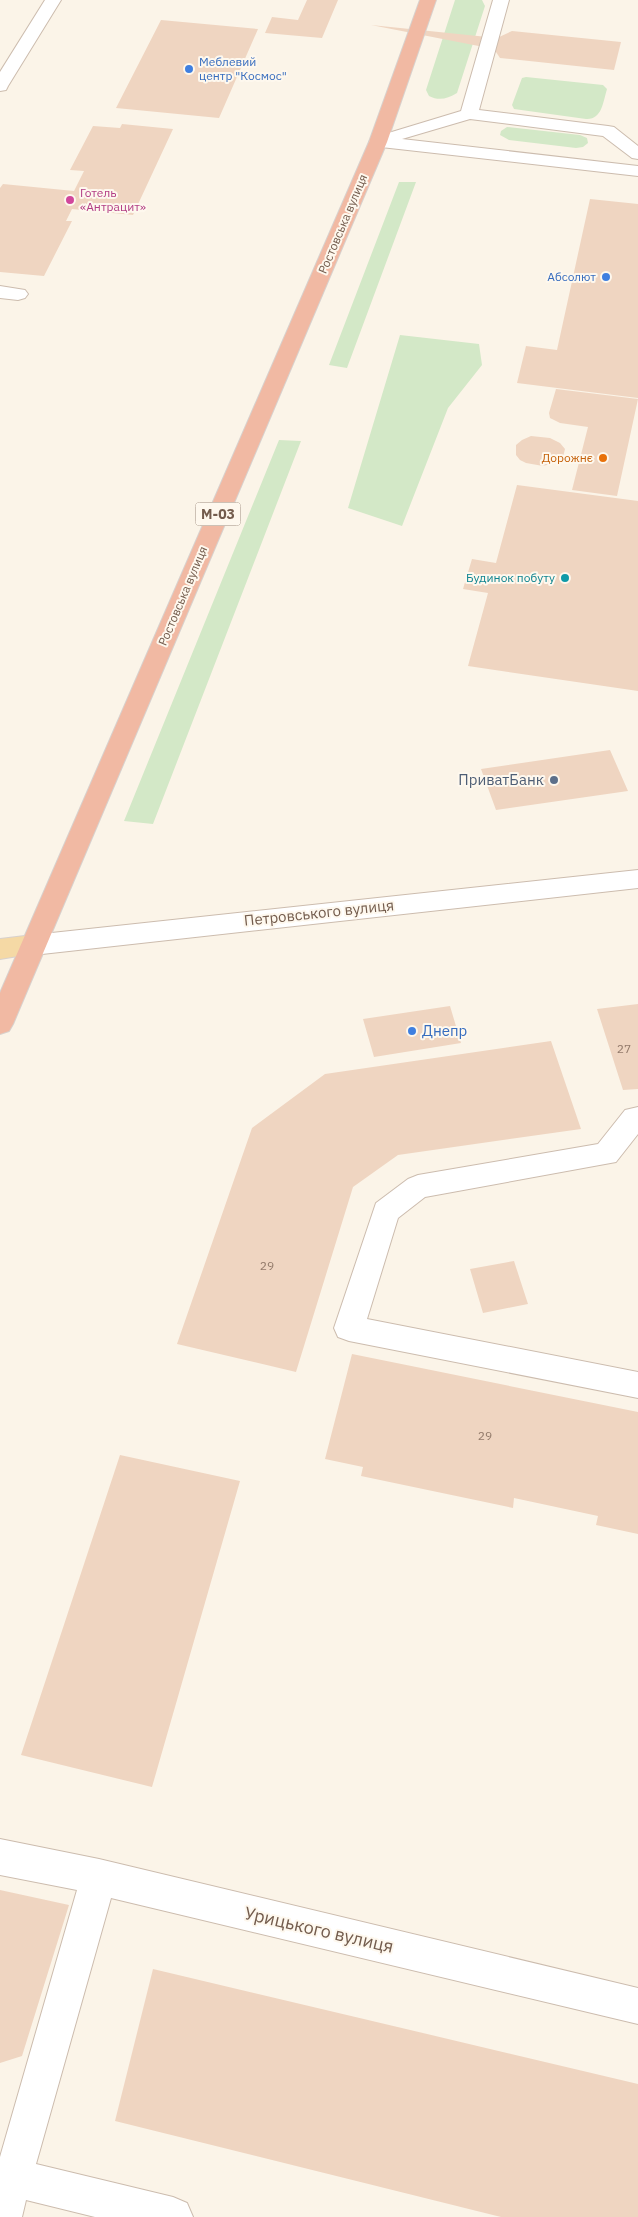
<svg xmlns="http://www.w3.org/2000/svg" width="638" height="2217" font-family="'IBM Plex Sans',sans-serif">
<rect width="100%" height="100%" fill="#fbf4e8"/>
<path fill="#d3e8c7" d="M455,0H482L485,6L457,93C447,99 439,101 429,96L426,90Z
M526,77L603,85L607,89C603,102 602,120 586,119L514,109L512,105L522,78Z
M507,127L580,135L587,138L588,143L583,147L576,148L509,140L500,135L501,131Z
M399,182H416L347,368L329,365Z
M400,335L479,344L482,365L448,408L402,526L348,508Z
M279,440L301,441L153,824L124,821Z"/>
<path fill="#efd5c1" d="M307,0H338L322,38L265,33L272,17L298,20Z
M161,20L258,29L219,118L116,108Z
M371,25L497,38L512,31L621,42L614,70L500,58L494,49Z
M122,124L173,129L133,215L72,209L66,221H72L44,276L0,272V188L3,184L74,191L84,171L70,170L93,126L120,128Z
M590,199L638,204V398L517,383L526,346L557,350Z
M556,389L638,399L617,496L572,490L588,427L560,423L550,418L549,413Z
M531,436L550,438L560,443L565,449L563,457L558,462L543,466L526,463L520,460L516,455V445L522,440Z
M517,485L638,501V691L468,666L488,593L463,589L472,559L496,563Z
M610,750L628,791L496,810L481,769Z
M638,1004V1089L623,1090L597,1009Z
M450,1006L461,1043L374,1057L363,1019Z
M551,1041L581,1129L398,1155L353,1187L296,1372L177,1344L252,1128L325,1074Z
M514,1261L528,1304L483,1313L470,1269Z
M352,1354L638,1412V1534L596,1525L598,1516L514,1498L513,1508L361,1476L363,1467L325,1459Z
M120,1455L240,1481L152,1787L21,1755Z
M0,1890L69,1905L22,2056L0,2063Z
M153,1969L638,2084V2217H501L115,2121Z"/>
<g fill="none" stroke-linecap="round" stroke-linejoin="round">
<g stroke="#ccbcae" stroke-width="2">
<path id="minor" d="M45,0H61L8,86L6,90L0,91V72Z
M493,0H509L479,110L608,126L614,127L638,146V159L632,158L603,136L470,119L402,139L638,166V176L372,146L369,142L372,138L461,111Z
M0,286L25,290L28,294L25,298L18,300L0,298Z
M638,870V888L33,955L24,952L20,945L24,938L33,935Z
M638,1107V1134L616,1162L425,1197L398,1218L367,1319L638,1372V1398L349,1341L338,1337L334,1328L376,1203L408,1179L418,1175L598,1144L625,1110Z
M0,1839L99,1859L638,1988V2024L111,1898L36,2164L173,2197L187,2203L193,2217H95L26,2200L22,2217H0V2157L77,1890L0,1875Z"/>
</g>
<g stroke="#d8d1cd" stroke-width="2">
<path id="major" d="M33,935L42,938L46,945L42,952L0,959V939Z"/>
</g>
<g stroke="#d8d1cd" stroke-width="2">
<path id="highway" d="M420,0H436L387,142L13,1024L9,1031L0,1034V993L369,142Z"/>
</g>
<use href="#minor" fill="#fff" fill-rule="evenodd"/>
<use href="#major" fill="#f5d9a5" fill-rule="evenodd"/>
<use href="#highway" fill="#f1b9a3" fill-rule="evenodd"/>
</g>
<g fill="#3f7fe0" stroke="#fef8ee" stroke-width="2">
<circle cx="189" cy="69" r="5"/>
<circle cx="606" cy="277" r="5"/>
<circle cx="412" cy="1031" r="5"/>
</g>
<circle fill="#d1479c" stroke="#fef8ee" stroke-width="2" cx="70" cy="200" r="5"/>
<circle fill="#e8710a" stroke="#fef8ee" stroke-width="2" cx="603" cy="458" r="5"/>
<circle fill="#0f9aa8" stroke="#fef8ee" stroke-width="2" cx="565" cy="578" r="5"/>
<circle fill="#5c6f8a" stroke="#fef8ee" stroke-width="2" cx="554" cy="780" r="5"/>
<g text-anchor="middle" stroke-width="4" stroke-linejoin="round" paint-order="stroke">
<g font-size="12" fill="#366cbe" stroke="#fef8ee" text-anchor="start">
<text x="199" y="66">Меблевий<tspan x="199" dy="14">центр "Космос"</tspan></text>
<text x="596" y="281" text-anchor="end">Абсолют</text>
</g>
<g font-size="12" fill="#b23c85" stroke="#fef8ee" text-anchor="start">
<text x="80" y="197">Готель<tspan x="80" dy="14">«Антрацит»</tspan></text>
</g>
<g font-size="12" fill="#735c4d" stroke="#fef8ee">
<text transform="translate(343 224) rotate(-67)" y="4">Ростовська вулиця</text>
<text transform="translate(183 596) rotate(-67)" y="4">Ростовська вулиця</text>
</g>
<g font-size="12" fill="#c56008" stroke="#fef8ee" text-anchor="end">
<text x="593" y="462">Дорожнє</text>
</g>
<g font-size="12" fill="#0d838f" stroke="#fef8ee" text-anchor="end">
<text x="555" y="582">Будинок побуту</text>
</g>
<g font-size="12" fill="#927a6a">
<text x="624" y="1053">27</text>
<text x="267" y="1270">29</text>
<text x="485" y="1440">29</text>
</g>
<rect fill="#fef8ee" stroke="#9d8b7d" stroke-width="1" x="195.5" y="502.5" width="45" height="23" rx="4"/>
<g font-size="14" font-weight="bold" fill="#735c4d">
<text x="218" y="519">М-03</text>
</g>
<g font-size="15" fill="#4e5e75" stroke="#fef8ee" text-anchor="end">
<text x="544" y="785">ПриватБанк</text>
</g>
<g font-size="15" fill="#735c4d" stroke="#fef8ee">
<text transform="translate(319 913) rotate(-6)" y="5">Петровського вулиця</text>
</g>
<g font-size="15" fill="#366cbe" stroke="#fef8ee" text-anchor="start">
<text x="422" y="1036">Днепр</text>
</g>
<g font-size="18" fill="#735c4d" stroke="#fef8ee">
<text transform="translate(319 1930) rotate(13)" y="6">Урицького вулиця</text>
</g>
</g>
</svg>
